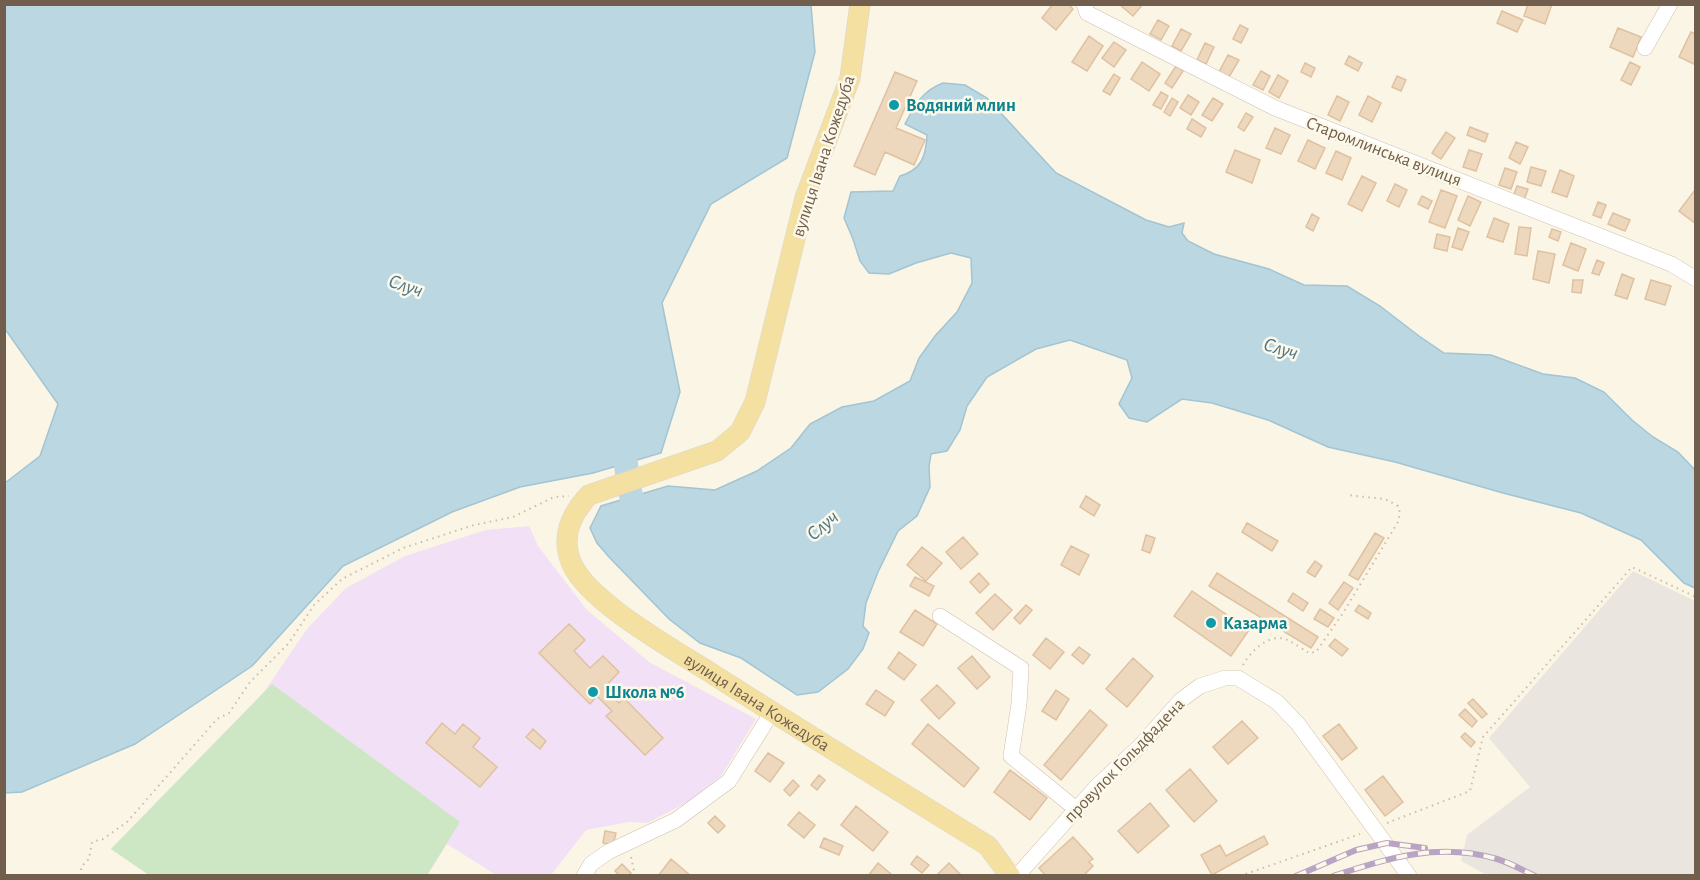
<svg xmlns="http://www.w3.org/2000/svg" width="1700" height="880" font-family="'Alegreya Sans',sans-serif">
<rect width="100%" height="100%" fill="#faf5e5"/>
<path fill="#eae6df" d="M1633,571L1695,601V875H1487L1461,861L1467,835L1530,787L1489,738Z"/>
<path fill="#f2e1f6" d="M529,526L538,546L587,610L649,662L756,719L721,776L691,800L648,823L629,822L586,830L551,875H496L447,844L427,876L149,875L111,849L264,692L307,629L346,588L405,556L486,530Z"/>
<path fill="#cde6c4" d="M272,684L460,822L427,875H149L111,849Z"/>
<path fill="#bbd7e2" stroke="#a2c4d3" stroke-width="1.5" d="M5,4L811,5L815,52L787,158L711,204L662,303L680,392L661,453L593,473L520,487L452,512L343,566L252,666L135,744L22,792L5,793V483L40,456L58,404L5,329Z
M943,83L965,85L987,98L1056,173L1146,220L1169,227L1184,223L1182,233L1188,241L1214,254L1269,269L1304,285L1347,286L1380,306L1419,336L1444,353L1491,355L1543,374L1575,378L1604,392L1632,420L1653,437L1678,452L1695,470V588L1684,583L1641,540L1581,513L1503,493L1395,462L1328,447L1268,420L1212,403L1182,399L1147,422L1129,418L1119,404L1132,378L1127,360L1070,340L1036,349L987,377L967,406L960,430L947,451L931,454L929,467L930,487L917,516L898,531L878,572L866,603L863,626L869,633L863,649L848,669L818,692L797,695L741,658L700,643L669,619L609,557L597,543L590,528L601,506L668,486L715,490L757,471L791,448L810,424L842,407L874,401L910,381L919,358L935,336L957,312L972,283L971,258L951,253L916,263L889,274L869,273L860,261L853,239L844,218L851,192L893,191L900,176C921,170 926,157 927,135L905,124C915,105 922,91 943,83Z"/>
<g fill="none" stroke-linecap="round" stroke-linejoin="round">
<path stroke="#bbd7e2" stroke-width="24" d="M623,432C626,464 627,499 643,526"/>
</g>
<path fill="#edd8be" stroke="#dfc1a0" stroke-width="1.5" d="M1053,4H1068L1073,9L1056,30L1042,18Z
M1119,4H1143L1133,16Z
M1528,4H1552L1545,24L1524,16Z
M1502,11L1523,20L1517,32L1497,23Z
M1158,20L1169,26L1161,40L1150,34Z
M1240,25L1248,29L1241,43L1233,39Z
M1618,28L1641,37L1633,57L1610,47Z
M1181,29L1191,34L1181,51L1172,46Z
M1691,32L1696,34V65L1679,57Z
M1089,36L1103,46L1087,71L1072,62Z
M1114,42L1126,50L1114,67L1102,58Z
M1205,43L1214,47L1206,64L1197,60Z
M1228,55L1239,60L1229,77L1219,72Z
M1349,56L1362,63L1358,71L1345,64Z
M1142,62L1160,74L1149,91L1131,79Z
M1630,62L1640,67L1631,85L1621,80Z
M1305,63L1315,68L1311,77L1301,72Z
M1176,66L1183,71L1172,88L1165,83Z
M1261,71L1270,76L1263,90L1253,85Z
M895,72L917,81L896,128L925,140L914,165L885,152L875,175L854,166Z
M1114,74L1120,78L1110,95L1103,91Z
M1278,75L1288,81L1279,98L1269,92Z
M1397,76L1406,80L1401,91L1392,87Z
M1161,92L1168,96L1161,109L1153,105Z
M1188,95L1199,102L1191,115L1180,108Z
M1337,96L1349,102L1340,121L1328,115Z
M1368,96L1381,103L1372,122L1359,115Z
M1172,98L1178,102L1170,116L1164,112Z
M1213,98L1223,104L1212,121L1202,115Z
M1246,113L1253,117L1244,131L1238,127Z
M1192,119L1206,128L1201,137L1187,129Z
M1470,127L1488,134L1485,142L1467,135Z
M1275,128L1290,135L1281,154L1266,148Z
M1446,132L1455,138L1441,159L1432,153Z
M1308,140L1325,148L1315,169L1298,161Z
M1516,142L1528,147L1520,164L1509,158Z
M1235,150L1260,160L1252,183L1226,172Z
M1469,150L1482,154L1476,171L1463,167Z
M1336,151L1351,158L1342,180L1326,173Z
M1531,167L1546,171L1541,186L1527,182Z
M1505,168L1517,172L1511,189L1499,185Z
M1560,170L1574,176L1567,197L1552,192Z
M1362,176L1376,183L1362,211L1348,204Z
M1395,184L1407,190L1399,207L1387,201Z
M1517,186L1528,189L1524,200L1513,197Z
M1441,190L1457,196L1445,228L1429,222Z
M1695,190H1696V224L1679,211Z
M1422,196L1432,201L1428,209L1418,204Z
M1468,196L1481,202L1470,226L1458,220Z
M1598,202L1606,205L1601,218L1593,215Z
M1613,213L1630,220L1625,231L1608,224Z
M1312,214L1319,218L1313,231L1306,227Z
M1494,218L1509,224L1503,242L1487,237Z
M1519,227L1531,228L1527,256L1515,254Z
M1458,228L1469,232L1462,250L1452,247Z
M1552,229L1561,232L1558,241L1549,237Z
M1437,234L1450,237L1447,251L1434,248Z
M1571,243L1586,249L1578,271L1563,265Z
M1538,251L1555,254L1549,283L1533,279Z
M1597,260L1604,263L1599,275L1592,273Z
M1622,274L1634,279L1627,299L1615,295Z
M1573,280H1583L1581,293L1572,292Z
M1651,280L1671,286L1665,305L1645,299Z
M1086,496L1100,505L1094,516L1080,507Z
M1247,523L1278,541L1272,551L1242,532Z
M1375,533L1384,538L1358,580L1349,575Z
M1146,535L1155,538L1150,553L1142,550Z
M963,537L978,554L961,569L946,552Z
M1071,546L1089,555L1079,575L1061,565Z
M922,547L942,563L926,581L907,565Z
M1315,561L1322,566L1315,577L1307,572Z
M979,573L989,584L980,593L970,582Z
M1217,573L1318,637L1311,648L1209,586Z
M915,577L934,586L929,596L910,586Z
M1344,582L1353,588L1338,610L1329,603Z
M1192,591L1249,630L1231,656L1174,616Z
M1293,593L1308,603L1303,611L1288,601Z
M995,594L1012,610L993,630L976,613Z
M1026,605L1032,610L1020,624L1014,618Z
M1359,605L1371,613L1368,619L1355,611Z
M1320,609L1334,618L1328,627L1314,619Z
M915,610L937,624L923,646L900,632Z
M569,624L585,640L574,651L590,668L603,656L619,672L604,688L619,703L624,698L663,738L645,755L606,716L612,711L597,696L590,704L539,653Z
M1046,638L1064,652L1050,669L1033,655Z
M1335,639L1348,649L1342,656L1329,646Z
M1079,647L1090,655L1083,664L1072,655Z
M899,652L916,665L904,680L888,668Z
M972,656L990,677L977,689L958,668Z
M1133,658L1153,676L1127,707L1106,689Z
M937,685L955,703L939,719L921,700Z
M876,690L894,702L885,716L866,704Z
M1056,690L1069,699L1056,720L1042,711Z
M1473,699L1487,714L1482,718L1468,703Z
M1465,709L1477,721L1472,727L1459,715Z
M1090,710L1107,725L1061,780L1044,765Z
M1242,721L1258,738L1228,764L1213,747Z
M442,723L455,734L463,724L480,738L473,747L497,767L480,787L426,743Z
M928,724L979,768L964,787L912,744Z
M1339,724L1357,748L1342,760L1323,736Z
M533,729L546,741L540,749L526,737Z
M1465,733L1475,742L1471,747L1461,737Z
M768,753L784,763L770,782L755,771Z
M1190,769L1217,801L1194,822L1166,790Z
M1010,770L1047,798L1030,820L994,792Z
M819,775L825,780L817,790L811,785Z
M1383,776L1403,802L1385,816L1365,790Z
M793,780L799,786L790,796L784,790Z
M1150,803L1169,826L1138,853L1118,831Z
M856,806L888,832L873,851L841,825Z
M799,812L815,825L804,838L788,825Z
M715,816L725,826L718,833L708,823Z
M605,831L616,833L613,845L603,843Z
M1264,836L1268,844L1212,875L1201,855L1220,845L1226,856Z
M1073,837L1093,859L1089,862L1093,866L1083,876H1046L1039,868Z
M824,838L843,846L839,855L820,847Z
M917,856L929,865L922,873L911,864Z
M671,859L691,876H658Z
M878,863L891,874L889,876H868Z
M949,863L962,876H940L938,874Z
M622,864L631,873L628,876H620L615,871Z"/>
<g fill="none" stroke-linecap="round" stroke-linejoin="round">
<g stroke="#cdc0af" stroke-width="16">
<path id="minor" d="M1084,4L1087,13L1275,108L1671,264L1696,279
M1645,48L1670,4
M940,616L1021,668L1019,704L1011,756L1076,809
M584,876L591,864L608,852L676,820L729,781L772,712
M1017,876L1097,786L1140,746L1181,700L1200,686L1225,678H1238L1277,702L1298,724L1409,876"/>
</g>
<g stroke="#dad5d0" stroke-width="21">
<g id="major">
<path id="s1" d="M860,4L850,78L805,198L755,402L740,432L717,451L589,495C571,514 560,538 572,564C589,603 677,651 714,675C805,733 896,789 988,846L1010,876"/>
</g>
</g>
<path stroke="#d2bba2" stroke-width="2" stroke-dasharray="1.5 4.5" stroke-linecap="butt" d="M1243,665C1251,651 1268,634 1285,639C1293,642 1302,649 1309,653L1316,652L1343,613L1398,522L1400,513L1398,506L1385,499L1347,495
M1387,823L1470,791L1483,737L1632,567L1696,597
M631,857L635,876
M81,876V867L89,859L92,842L103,839L127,822L217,719L229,713L250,682L289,643L314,605L342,579L403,548L474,525L513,517L554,497L569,496
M1240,876L1360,834"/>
<use href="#minor" stroke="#fff" stroke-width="15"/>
<use href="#major" stroke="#f4e1a2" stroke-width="20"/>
<g stroke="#b9a4c3" stroke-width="6">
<path id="rail" d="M1296,876L1356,850L1387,843L1425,848
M1333,876C1389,858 1438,842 1497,859C1510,863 1523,870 1535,876"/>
</g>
<use href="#rail" stroke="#fdf9ea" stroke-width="4" stroke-dasharray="11" stroke-linecap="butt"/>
</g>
<g fill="#0f9aa8" stroke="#fdf9ea" stroke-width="2">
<circle cx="894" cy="105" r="6"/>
<circle cx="1211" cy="623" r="6"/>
<circle cx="593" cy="692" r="6"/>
</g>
<g text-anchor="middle" stroke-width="5" stroke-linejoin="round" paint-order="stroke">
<g font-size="18" font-weight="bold" fill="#0d838f" stroke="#fdf9ea" text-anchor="start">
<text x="906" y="111">Водяний млин</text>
<text x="1223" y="629">Казарма</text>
<text x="605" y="698">Школа №6</text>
</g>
<g font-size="18" fill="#715e4c" stroke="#fdf9ea">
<text transform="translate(1384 151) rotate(21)" y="6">Старомлинська вулиця</text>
<text transform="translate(823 156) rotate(-72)" y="6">вулиця Івана Кожедуба</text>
<text dy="6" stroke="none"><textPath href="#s1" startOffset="920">вулиця Івана Кожедуба</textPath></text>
<text transform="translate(1124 760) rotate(-46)" y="6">провулок Гольдфадена</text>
</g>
<g font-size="20" font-style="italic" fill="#4b7689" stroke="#fdf9ea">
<text transform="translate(406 285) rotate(19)" y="7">Случ</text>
<text transform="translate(1281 348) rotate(17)" y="7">Случ</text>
<text transform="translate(822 525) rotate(-40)" y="7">Случ</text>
</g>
</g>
<rect width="1700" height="880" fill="none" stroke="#715e4c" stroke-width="12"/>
</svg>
